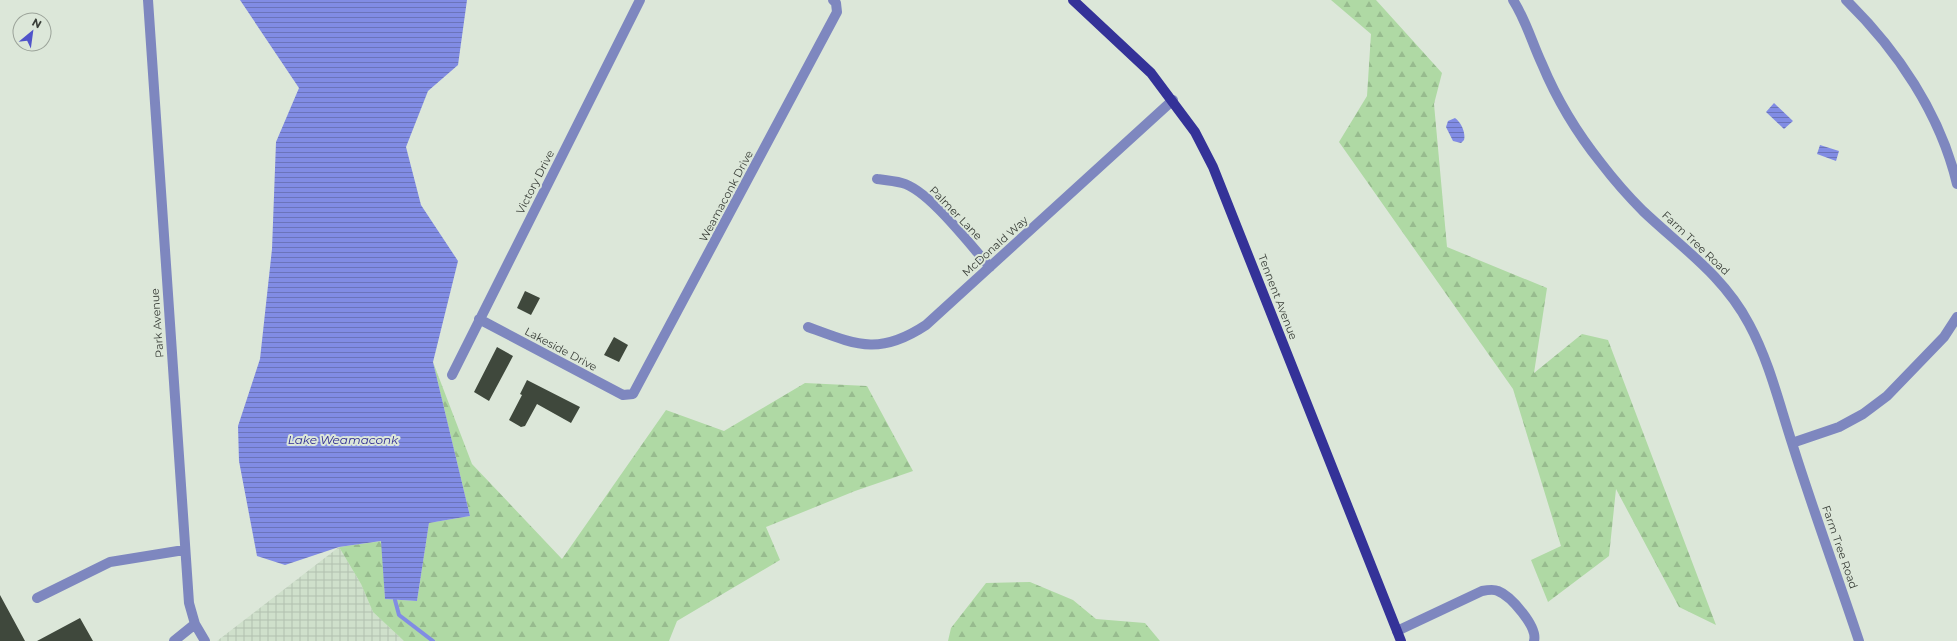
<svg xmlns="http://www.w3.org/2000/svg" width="1957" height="641" font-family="Montserrat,sans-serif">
<defs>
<pattern id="industrial-grid" width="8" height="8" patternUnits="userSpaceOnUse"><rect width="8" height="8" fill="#cfe0cb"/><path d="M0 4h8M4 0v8" fill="none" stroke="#b2c1af"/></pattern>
<pattern id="forest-firs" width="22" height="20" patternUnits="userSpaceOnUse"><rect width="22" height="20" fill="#afd9a4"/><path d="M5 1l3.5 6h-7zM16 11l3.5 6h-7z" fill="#97bb8e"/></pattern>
<pattern id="water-rules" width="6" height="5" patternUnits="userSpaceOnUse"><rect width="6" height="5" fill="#818ce4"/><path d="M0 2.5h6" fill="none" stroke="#6b74ba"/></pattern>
</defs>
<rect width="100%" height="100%" fill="#dce7d9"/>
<path fill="url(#industrial-grid)" d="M339,547L361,584L373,612L404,641H217Z"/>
<path fill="url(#forest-firs)" d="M1331,0H1376L1442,73L1434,104L1447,247L1547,288L1534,373L1582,334L1608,340L1716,625L1679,607L1616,489L1609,556L1548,602L1531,560L1561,546L1513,389L1339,142L1367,96L1371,34Z
M433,362L472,464L562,559L666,410L724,431L805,383L867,386L913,471L855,491L766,527L780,560L677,621L669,641H404L373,612L361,584L339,547L382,541L385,599L417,601L429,523L470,516Z
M1030,582L1073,600L1096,619L1145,623L1160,641H948L951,628L986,583Z"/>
<path fill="url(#water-rules)" d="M240,0H467L458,65L428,91L406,147L421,205L458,261L433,362L470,516L429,523L417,601L385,599L381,541L339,547L285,565L257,556L239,461L238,426L260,359L272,249L276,142L299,88Z
M1774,103L1793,121L1784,129L1766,112Z
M1455,118C1461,122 1466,133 1464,140L1461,143L1453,141L1446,127L1448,121Z
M1820,145L1839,151L1836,161L1817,154Z"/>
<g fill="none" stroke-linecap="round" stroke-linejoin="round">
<path stroke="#818ce4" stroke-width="4" d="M395,600L399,615L433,641"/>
</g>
<path fill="#3f483c" d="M525,291L540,298L531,315L517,308Z
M614,337L628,345L619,362L604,355Z
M497,347L513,356L489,401L474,392Z
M527,380L580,407L571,423L537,404L525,426L521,427L509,420L522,395L520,394Z
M0,595L25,641H0Z
M80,618L93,641H37Z"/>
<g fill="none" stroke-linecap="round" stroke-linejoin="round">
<path stroke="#7e87bf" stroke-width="10" d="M148,0L189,603L195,624L205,641
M1513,0C1526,20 1532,43 1542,64C1557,100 1577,133 1601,163C1614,180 1628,196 1643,211C1682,248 1723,275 1749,324C1769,361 1779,403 1792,443C1813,510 1837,575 1859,641
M1846,0C1897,50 1940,113 1957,184
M877,179C885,180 894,181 902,183C929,190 970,245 990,267
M479,319L623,395L633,394L837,12L836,3L833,0
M808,327C857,345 879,356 926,325L1173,100
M452,375L640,0
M1792,443L1839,427L1863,414L1887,396L1944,337L1957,317
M37,598L110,562L184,550
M1397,631L1482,591C1487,590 1494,589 1498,591C1511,596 1538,627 1534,641
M174,641L195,624"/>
<path stroke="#343298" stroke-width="10" d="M1073,0L1151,73L1195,132L1213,167L1401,641"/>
</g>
<g text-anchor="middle" stroke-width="4" stroke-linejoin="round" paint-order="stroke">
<g font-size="11" fill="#393e38" stroke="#dce7d9">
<text transform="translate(535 182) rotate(-63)" y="4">Victory Drive</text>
<text transform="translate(726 196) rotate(-62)" y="4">Weamaconk Drive</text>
<text transform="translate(956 213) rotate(46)" y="4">Palmer Lane</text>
<text transform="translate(1696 243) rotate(43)" y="4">Farm Tree Road</text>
<text transform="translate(995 246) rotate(-42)" y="4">McDonald Way</text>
<text transform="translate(1278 297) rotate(69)" y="4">Tennent Avenue</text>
<text transform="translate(157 323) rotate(-94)" y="4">Park Avenue</text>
<text transform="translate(561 349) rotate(28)" y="4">Lakeside Drive</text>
<text transform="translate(1840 547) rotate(71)" y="4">Farm Tree Road</text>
</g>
<g font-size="12" font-style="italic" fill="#302d92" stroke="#dce7d9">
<text x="343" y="444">Lake Weamaconk</text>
</g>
</g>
<g transform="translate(32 32) rotate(29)"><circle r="19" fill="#dce7d9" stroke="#9ba399"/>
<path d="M0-3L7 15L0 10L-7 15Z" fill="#5054ca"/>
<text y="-6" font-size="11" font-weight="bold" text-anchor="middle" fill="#393e38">N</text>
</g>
</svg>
